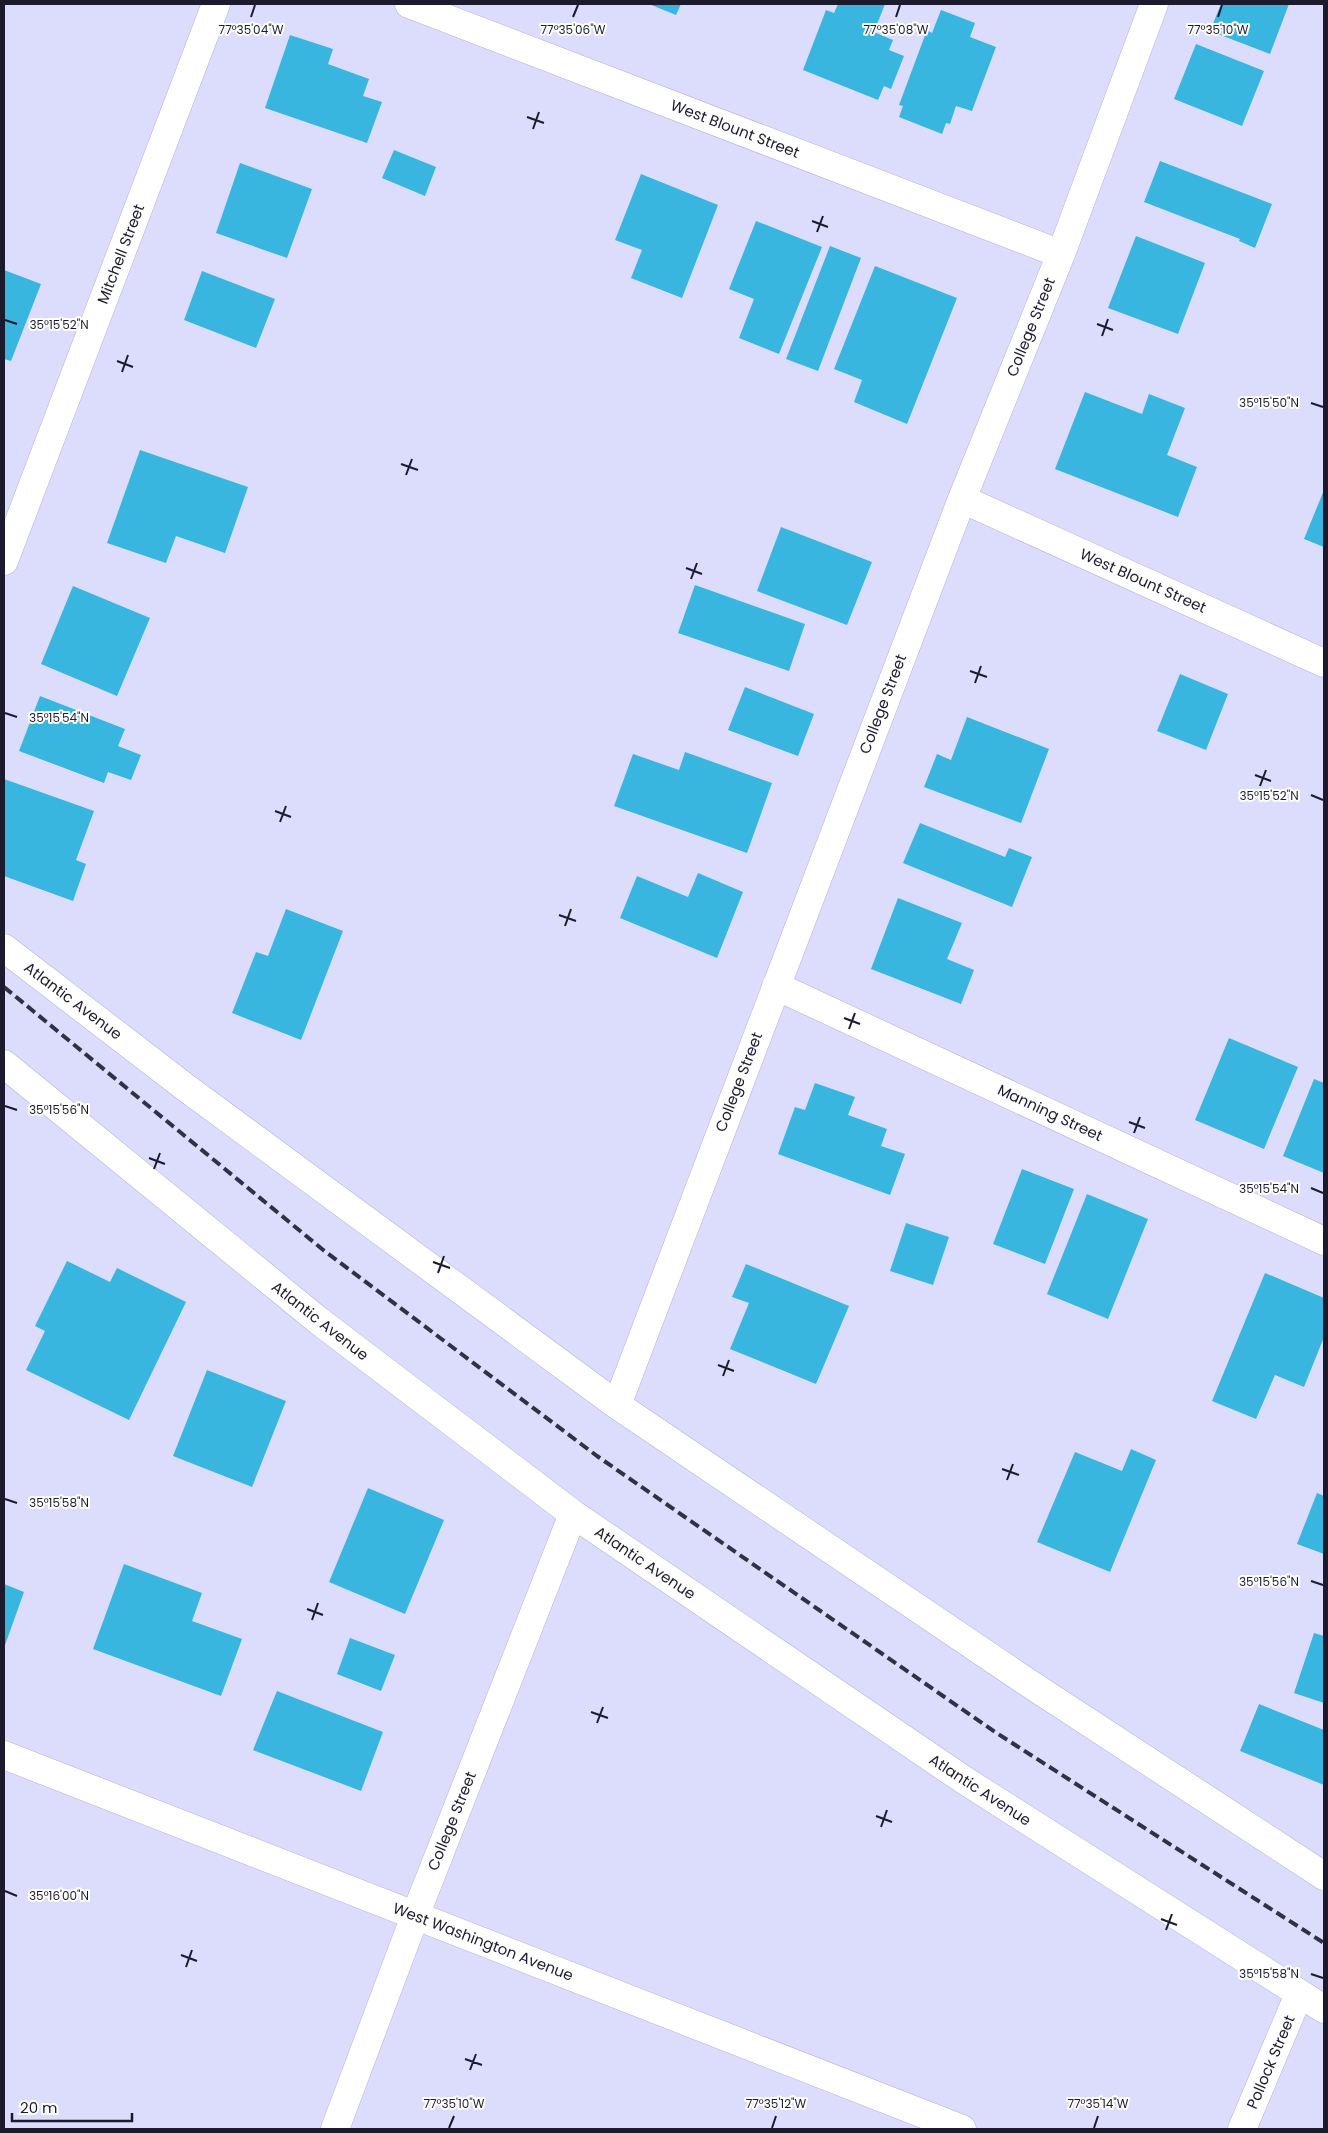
<svg xmlns="http://www.w3.org/2000/svg" width="1328" height="2133" font-family="Poppins,sans-serif">
<rect width="100%" height="100%" fill="#dcddfd"/>
<path fill="#39b6df" d="M649,4H681L676,15Z
M838,4H885L874,32L893,40L889,50L904,56L891,89L884,86L878,100L803,70L826,10L834,13Z
M1221,4H1289L1270,54L1210,31Z
M941,10L975,23L970,37L996,47L972,111L956,106L950,124L946,123L942,134L899,117L903,106L899,105L927,30L932,33Z
M290,35L333,49L328,64L369,79L363,96L382,102L367,143L265,108Z
M1196,44L1264,71L1242,126L1174,99Z
M394,150L436,167L425,196L382,178Z
M1160,161L1272,204L1255,248L1239,241L1240,239L1144,202Z
M240,163L312,189L287,258L216,233Z
M641,174L718,205L682,298L631,278L642,250L615,240Z
M756,221L822,247L779,354L739,338L754,299L729,289Z
M1136,236L1205,263L1178,334L1108,308Z
M830,246L861,258L818,371L786,359Z
M875,266L957,298L907,424L854,402L862,380L834,369Z
M4,270L41,284L11,361L4,359Z
M202,271L275,299L256,348L184,320Z
M1085,392L1142,414L1149,394L1185,408L1167,455L1197,467L1178,517L1055,469Z
M140,450L248,487L225,553L176,536L166,563L107,543Z
M1324,490V547L1304,539Z
M781,527L872,562L847,625L757,591Z
M695,585L805,624L789,671L678,633Z
M73,586L150,618L117,696L41,664Z
M1180,674L1228,694L1206,750L1157,731Z
M745,687L814,714L798,756L728,730Z
M40,696L125,729L118,746L141,755L131,780L108,772L104,783L19,751Z
M967,717L1049,749L1021,823L924,787L937,754L951,760Z
M685,752L772,783L747,853L614,806L633,754L679,770Z
M4,779L94,811L76,860L86,864L73,901L4,876Z
M920,823L1005,857L1009,848L1032,857L1012,907L903,863Z
M698,873L743,892L717,958L620,918L637,876L688,897Z
M898,898L962,923L947,959L974,970L961,1004L871,969Z
M286,909L343,931L301,1040L232,1013L256,952L268,956Z
M1229,1038L1298,1067L1264,1149L1195,1120Z
M1314,1079L1324,1083V1173L1283,1156Z
M815,1083L855,1097L848,1115L887,1129L881,1146L905,1154L890,1195L778,1154L795,1107L805,1110Z
M1022,1169L1074,1189L1045,1264L993,1244Z
M1087,1194L1148,1219L1108,1319L1047,1294Z
M906,1223L949,1237L933,1285L890,1271Z
M67,1261L110,1282L117,1268L186,1302L129,1420L26,1370L45,1331L35,1326Z
M746,1264L849,1306L816,1384L730,1349L749,1303L732,1297Z
M1265,1273L1324,1298V1337L1304,1387L1275,1375L1256,1419L1212,1401Z
M207,1370L286,1401L252,1487L173,1456Z
M1131,1449L1156,1460L1110,1572L1037,1542L1075,1452L1122,1471Z
M368,1488L444,1520L405,1614L329,1582Z
M1317,1493L1324,1496V1554L1297,1544Z
M124,1564L202,1593L192,1621L242,1639L221,1696L93,1649Z
M4,1584L24,1592L4,1648Z
M1314,1633L1324,1636V1703L1294,1693Z
M350,1638L395,1655L381,1691L337,1674Z
M277,1691L383,1732L361,1791L253,1750Z
M1259,1704L1324,1730V1785L1240,1751Z"/>
<g fill="none" stroke-linecap="round" stroke-linejoin="round">
<g stroke="#b0b0e4" stroke-width="29">
<path id="street" d="M409,4L1061,254
M962,499L1324,663
M4,561L216,4
M4,948L185,1087L617,1405L1027,1682L1324,1876
M776,986L1324,1241
M4,1064L319,1321L573,1514L964,1780L1324,2009
M617,1405L962,499L1061,254L1154,4
M4,1755L962,2129
M335,2129L415,1916L573,1514
M1242,2129L1299,1994"/>
</g>
<use href="#street" stroke="#fff" stroke-width="28"/>
<path stroke="#313145" stroke-width="4" stroke-dasharray="10 5" stroke-linecap="butt" d="M4,987L322,1249L597,1456L995,1732L1324,1943"/>
</g>
<path fill="none" stroke="#1c1b2e" stroke-width="2" d="M251,17L255,5M573,17L578,5M896,17L900,5M1218,17L1222,5M527,117L544,123M533,129L539,112M812,221L828,227M817,232L823,216M5,320L17,324M1097,324L1113,330M1102,336L1108,319M117,361L133,367M122,372L128,355M1311,403L1323,407M401,464L418,470M406,475L412,459M686,568L702,574M691,579L697,563M970,671L987,677M975,683L981,666M5,713L17,717M1255,775L1271,781M1260,786L1266,770M1311,795L1323,800M275,811L291,817M280,822L286,806M559,915L576,921M565,926L571,909M844,1018L860,1024M849,1029L855,1013M5,1106L17,1110M1129,1122L1145,1128M1134,1133L1140,1117M149,1158L165,1164M154,1169L160,1153M1311,1188L1323,1193M433,1262L450,1268M438,1273L444,1256M718,1365L734,1371M723,1376L729,1360M1002,1469L1019,1475M1007,1480L1013,1464M5,1499L17,1503M1311,1581L1323,1585M307,1609L323,1615M312,1620L318,1603M591,1712L608,1718M597,1723L603,1707M876,1816L892,1822M881,1827L887,1810M5,1891L17,1896M1161,1919L1177,1925M1166,1930L1172,1914M181,1955L197,1961M186,1967L192,1950M1311,1974L1323,1978M465,2059L482,2065M470,2070L476,2054M449,2128L454,2116M772,2128L776,2116M1094,2128L1098,2116"/>
<g text-anchor="middle" stroke-width="4" stroke-linejoin="round" paint-order="stroke">
<g font-size="15" fill="#1c1b2e" stroke="#fff">
<text transform="translate(735 129) rotate(21)" y="5">West Blount Street</text>
<text transform="translate(121 254) rotate(-69)" y="5">Mitchell Street</text>
<text transform="translate(1031 327) rotate(-68)" y="5">College Street</text>
<text transform="translate(1143 581) rotate(24)" y="5">West Blount Street</text>
<text transform="translate(883 704) rotate(-69)" y="5">College Street</text>
<text transform="translate(73 1001) rotate(37)" y="5">Atlantic Avenue</text>
<text transform="translate(739 1082) rotate(-69)" y="5">College Street</text>
<text transform="translate(1050 1113) rotate(25)" y="5">Manning Street</text>
<text transform="translate(320 1321) rotate(38)" y="5">Atlantic Avenue</text>
<text transform="translate(645 1563) rotate(34)" y="5">Atlantic Avenue</text>
<text transform="translate(980 1790) rotate(33)" y="5">Atlantic Avenue</text>
<text transform="translate(452 1821) rotate(-68)" y="5">College Street</text>
<text transform="translate(483 1942) rotate(21)" y="5">West Washington Avenue</text>
<text transform="translate(1271 2062) rotate(-67)" y="5">Pollock Street</text>
</g>
</g>
<g font-size="12" text-anchor="middle" fill="#1c1b2e" stroke="#fff" stroke-width="4" stroke-linejoin="round" paint-order="stroke">
<text x="573" y="34">77°35'06"W</text>
<text x="251" y="34">77°35'04"W</text>
<text x="896" y="34">77°35'08"W</text>
<text x="1218" y="34">77°35'10"W</text>
<text x="59" y="329">35°15'52"N</text>
<text x="1269" y="407">35°15'50"N</text>
<text x="59" y="722">35°15'54"N</text>
<text x="1269" y="800">35°15'52"N</text>
<text x="59" y="1114">35°15'56"N</text>
<text x="1269" y="1193">35°15'54"N</text>
<text x="59" y="1507">35°15'58"N</text>
<text x="1269" y="1586">35°15'56"N</text>
<text x="59" y="1900">35°16'00"N</text>
<text x="1269" y="1978">35°15'58"N</text>
<text x="454" y="2108">77°35'10"W</text>
<text x="776" y="2108">77°35'12"W</text>
<text x="1098" y="2108">77°35'14"W</text>
</g>
<rect width="1328" height="2133" fill="none" stroke="#1c1b2e" stroke-width="10"/>
<path d="M12 2113v8h120v-8" fill="none" stroke="#1c1b2e" stroke-width="2.5"/>
<text x="20" y="2113" font-size="15" fill="#1c1b2e" stroke="#ffffff" stroke-width="4" paint-order="stroke">20 m</text>
</svg>
